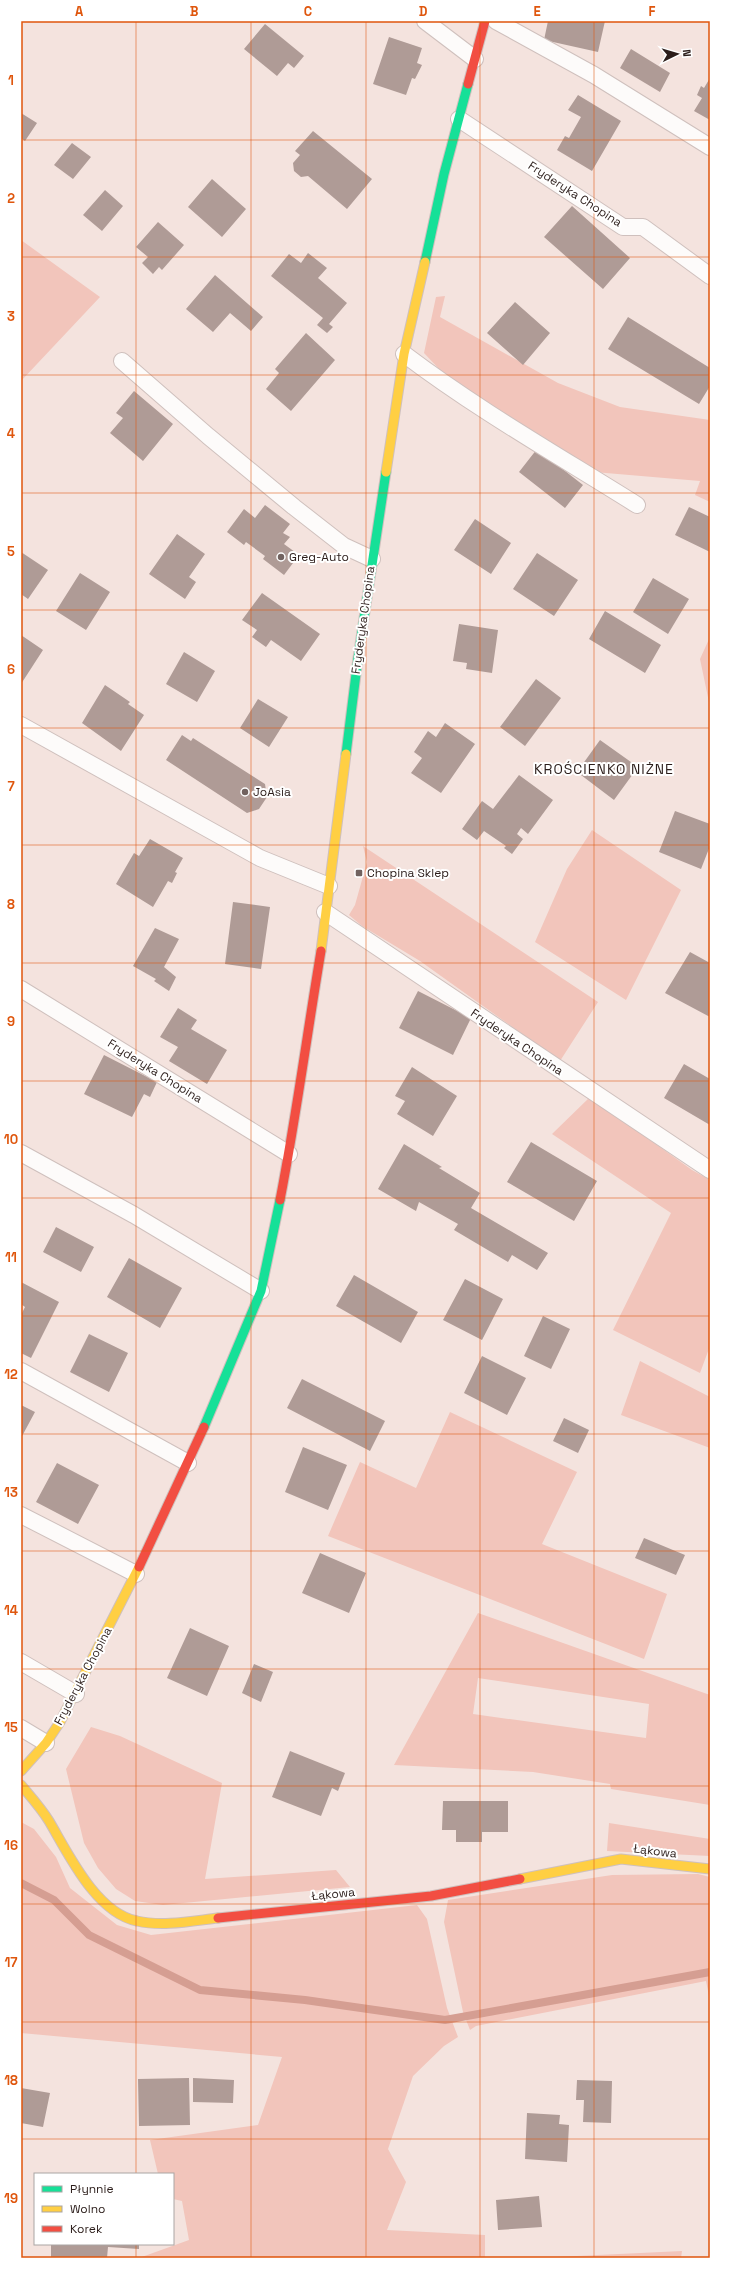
<svg xmlns="http://www.w3.org/2000/svg" width="731" height="2279" font-family="'Space Grotesk',sans-serif">
<rect width="100%" height="100%" fill="#f4e3de"/>
<path fill="#f2c5bb" fill-rule="evenodd" d="M21,240L100,297L21,381Z
M445,296L440,317L558,383L620,407L710,420V502L695,495L700,481L594,472L537,438L441,371L424,353L436,297Z
M710,637V707L700,659Z
M592,830L681,890L626,1000L535,942L567,869Z
M363,846L598,1002L560,1061L420,961L362,926L349,915L355,905L367,862Z
M590,1097L692,1170L710,1180V1346L700,1373L613,1330L671,1213L552,1134Z
M640,1361L710,1397V1448L621,1415Z
M450,1412L577,1472L542,1544L667,1594L644,1659L328,1536L360,1462L416,1488Z
M478,1613L710,1695V1805L611,1789L610,1784L533,1772L394,1765ZM478,1678L649,1704L646,1738L473,1714Z
M91,1727L120,1736L222,1783L205,1879L336,1870L350,1887L163,1905L135,1901L116,1889L98,1868L84,1843L66,1769Z
M21,1822L34,1829L56,1857L70,1888L117,1925L151,1935L417,1905L427,1919L447,2008L458,2037L444,2046L413,2076L388,2149L406,2182L387,2230L485,2235V2258H139L189,2240L182,2201L173,2199V2174H158L150,2140L258,2125L282,2057L21,2033Z
M609,1823L710,1839V1856L607,1851Z
M698,1874L710,1877V2001L706,1981L476,2026L470,2030L463,2012L444,1922L448,1900L612,1875Z
M682,2251L681,2258H535Z"/>
<g fill="none" stroke-linecap="round" stroke-linejoin="round">
<path stroke="#d59e92" stroke-width="8" d="M21,1883L54,1900L89,1935L200,1990L305,2000L445,2020L710,1972"/>
</g>
<path fill="#af9b96" d="M548,21H605L598,52L544,40Z
M265,24L304,56L294,68L288,63L277,76L244,49Z
M389,37L422,48L417,63L422,65L415,79L412,78L406,95L373,84Z
M631,49L670,73L660,92L620,68Z
M710,78V120L694,111L702,98L697,95L701,86L704,88Z
M578,95L621,121L592,171L557,150L565,136L569,138L581,117L568,110Z
M21,113L37,123L25,141L21,138Z
M313,131L372,179L347,209L308,176L301,177L294,171L293,163L300,155L295,151Z
M72,143L91,157L73,179L54,165Z
M212,179L246,209L222,237L188,207Z
M105,190L123,206L102,231L83,215Z
M572,206L630,258L603,289L544,237Z
M158,222L184,245L162,270L159,267L153,274L142,263L148,257L136,247Z
M308,253L327,268L318,278L347,303L329,324L333,327L327,333L317,325L323,318L271,276L289,254L301,263Z
M215,275L263,317L251,331L230,313L213,332L186,309Z
M515,302L550,333L523,365L487,333Z
M628,317L710,368V386L699,404L608,349Z
M306,333L335,360L291,411L266,389L279,373L275,369Z
M134,391L173,424L143,461L110,433L123,418L116,413Z
M537,449L583,485L565,508L519,472Z
M265,505L290,524L283,533L290,537L284,544L299,555L284,575L263,559L265,556L246,542L244,545L227,532L244,509L255,518Z
M689,507L710,517V552L675,535Z
M475,519L511,543L491,574L454,550Z
M177,534L205,554L189,577L196,582L185,599L149,574Z
M21,552L48,570L28,599L21,594Z
M537,553L578,580L554,616L513,589Z
M80,573L110,592L86,630L56,611Z
M653,578L689,599L668,634L633,612Z
M262,593L320,634L301,661L271,640L266,647L252,637L257,630L242,620Z
M605,611L661,645L645,673L589,639Z
M459,624L498,630L492,673L466,669L467,663L453,661Z
M21,635L43,650L21,684Z
M184,652L215,671L197,702L166,684Z
M536,679L561,698L525,746L500,727Z
M105,685L130,702L128,704L144,715L121,751L82,723Z
M258,699L288,717L269,747L240,728Z
M445,723L475,744L441,793L411,773L422,758L414,752L428,731L436,737Z
M182,735L191,741L193,738L265,784L267,797L259,809L247,813L166,760Z
M600,740L638,767L614,800L577,772Z
M519,775L553,800L528,834L521,828L517,834L523,839L512,854L504,848L506,846L484,831L477,840L462,829L482,801L493,809Z
M675,811L710,824V846L701,869L659,852Z
M150,839L183,858L175,872L177,873L172,883L168,881L153,907L116,884L134,853L139,856Z
M233,902L270,907L261,969L225,964Z
M155,928L179,939L164,967L176,977L169,991L154,981L156,979L133,966Z
M690,952L710,963V1017L665,993Z
M418,991L471,1018L453,1055L399,1028Z
M178,1008L197,1020L191,1029L227,1050L207,1084L169,1061L178,1047L160,1037Z
M104,1055L157,1082L150,1097L144,1094L132,1117L84,1094Z
M684,1064L710,1079V1125L664,1098Z
M412,1067L457,1096L433,1136L397,1114L405,1101L395,1096Z
M531,1142L597,1181L574,1221L507,1182Z
M404,1144L442,1167L439,1168L480,1193L471,1208L548,1253L537,1270L512,1255L508,1262L454,1230L458,1224L419,1202L416,1211L378,1189Z
M56,1227L94,1247L81,1272L43,1252Z
M129,1258L182,1288L160,1328L107,1297Z
M354,1275L418,1312L401,1343L336,1306Z
M465,1279L503,1299L482,1340L443,1320Z
M21,1282L59,1302L31,1358L21,1353V1315L25,1307L21,1304Z
M543,1316L570,1329L551,1369L524,1356Z
M89,1334L128,1353L109,1392L70,1372Z
M482,1356L526,1378L507,1415L464,1393Z
M302,1379L385,1421L370,1451L287,1408Z
M21,1405L35,1412L21,1438Z
M564,1418L589,1430L578,1453L553,1441Z
M303,1447L347,1465L328,1510L285,1492Z
M57,1463L99,1485L78,1524L36,1502Z
M644,1538L685,1555L676,1575L635,1558Z
M320,1553L366,1573L349,1613L302,1593Z
M190,1628L229,1646L207,1696L167,1678Z
M254,1664L273,1672L261,1702L242,1693Z
M290,1751L345,1773L338,1791L332,1788L321,1816L272,1797Z
M443,1801H508V1832H482V1842H456V1830H442Z
M189,2078L190,2125L139,2126L138,2079Z
M193,2078L234,2080L233,2103L193,2102Z
M577,2080L612,2081L611,2123L583,2122L584,2100H576Z
M21,2088L50,2093L43,2127L21,2123Z
M527,2113L560,2115L559,2124L569,2125L567,2162L525,2159Z
M539,2196L542,2227L498,2230L496,2200Z
M51,2244H139V2249L108,2247L107,2258H51Z"/>
<g fill="none" stroke-linecap="round" stroke-linejoin="round">
<g stroke="#cfc0bd" stroke-width="18">
<path id="lane" d="M425,21L475,59
M496,21L594,75L710,147
M459,119L623,227H643L710,276
M404,354C478,410 559,456 637,505
M122,361L208,436L294,507L344,546L372,559
M21,725L260,858L329,886
M325,912L710,1170
M21,989L289,1154
M21,1153L134,1215L261,1291
M21,1371L188,1463
M21,1515L136,1574
M21,1662L76,1694
M21,1728L46,1743"/>
</g>
<g stroke="#cfc0bd" stroke-width="11">
<path id="fast" d="M425,262L444,174L468,84
M346,754L358,658L386,472
M204,1427L261,1291L280,1200"/>
</g>
<g stroke="#cfc0bd" stroke-width="11">
<path id="slow" d="M386,472L404,354L425,262
M321,951L346,754
M21,1771L46,1743L60,1722L139,1567
M21,1785C31,1797 41,1808 49,1821C68,1853 96,1913 137,1921C163,1927 192,1921 218,1918
M520,1879L621,1859L710,1869"/>
</g>
<g stroke="#cfc0bd" stroke-width="11">
<path id="jam" d="M468,84L485,21
M280,1200C296,1118 307,1034 321,951
M139,1567L204,1427
M218,1918L431,1896L520,1879"/>
</g>
<use href="#lane" stroke="#fdfbfa" stroke-width="16"/>
<use href="#fast" stroke="#16e098" stroke-width="9"/>
<use href="#slow" stroke="#ffcf43" stroke-width="9"/>
<use href="#jam" stroke="#f24e42" stroke-width="9"/>
</g>
<path fill="none" stroke="#df560d" stroke-width="1" stroke-opacity="0.55" d="M136,21V2174M251,21V2258M366,21V2258M480,21V2258M594,21V2258M21,140H710M21,257H710M21,375H710M21,493H710M21,610H710M21,728H710M21,845H710M21,963H710M21,1081H710M21,1198H710M21,1316H710M21,1434H710M21,1551H710M21,1669H710M21,1786H710M21,1904H710M21,2022H710M21,2139H710M136,2244V2258"/>
<g fill="#71625f" stroke="#fff" stroke-width="1.5">
<circle cx="281" cy="557" r="4"/>
<circle cx="245" cy="792" r="4"/>
<rect x="355" y="869" width="8" height="8" rx="2"/>
</g>
<g text-anchor="middle" stroke-width="4" stroke-linejoin="round" paint-order="stroke">
<g font-size="12" fill="#2b1d1a" stroke="#fff">
<text transform="translate(575 194) rotate(33)" y="4">Fryderyka Chopina</text>
<text transform="translate(363 620) rotate(-82)" y="4">Fryderyka Chopina</text>
<text transform="translate(517 1042) rotate(34)" y="4">Fryderyka Chopina</text>
<text transform="translate(155 1071) rotate(32)" y="4">Fryderyka Chopina</text>
<text transform="translate(83 1676) rotate(-62)" y="4">Fryderyka Chopina</text>
<text transform="translate(655 1851) rotate(7)" y="4">Łąkowa</text>
<text transform="translate(333 1894) rotate(-6)" y="4">Łąkowa</text>
</g>
<g font-size="12" fill="#2b1d1a" stroke="#fff" text-anchor="start">
<text x="289" y="561">Greg-Auto</text>
<text x="253" y="796">JoAsia</text>
<text x="367" y="877">Chopina Sklep</text>
</g>
<g font-size="14" letter-spacing="1" fill="#2b1d1a" stroke="#fff">
<text x="604" y="774">KROŚCIENKO NIŻNE</text>
</g>
</g>
<rect width="731" height="2279" fill="none" stroke="#ffffff" stroke-width="44"/>
<rect x="34" y="2173" width="140" height="72" fill="#ffffff" stroke="#aaa5a3"/>
<rect x="42" y="2186" width="20" height="6" fill="#16e098" stroke="#aaa5a3"/>
<text x="70" y="2193" font-size="12" fill="#2b1d1a">Płynnie</text>
<rect x="42" y="2206" width="20" height="6" fill="#ffcf43" stroke="#aaa5a3"/>
<text x="70" y="2213" font-size="12" fill="#2b1d1a">Wolno</text>
<rect x="42" y="2226" width="20" height="6" fill="#f24e42" stroke="#aaa5a3"/>
<text x="70" y="2233" font-size="12" fill="#2b1d1a">Korek</text>
<g transform="translate(677 54) rotate(85)" stroke="#ffffff" stroke-width="3" paint-order="stroke">
<path d="M0-3L7 15L0 10L-7 15Z" fill="#2b1d1a"/>
<text y="-6" font-size="11" font-weight="bold" text-anchor="middle" fill="#2b1d1a">N</text>
</g>
<rect x="22" y="22" width="687" height="2235" fill="none" stroke="#df560d" stroke-width="1.5"/>
<g font-size="13" text-anchor="middle" font-weight="bold" fill="#df560d">
<text x="79" y="16">A</text>
<text x="194" y="16">B</text>
<text x="308" y="16">C</text>
<text x="423" y="16">D</text>
<text x="537" y="16">E</text>
<text x="652" y="16">F</text>
<text x="11" y="85">1</text>
<text x="11" y="203">2</text>
<text x="11" y="321">3</text>
<text x="11" y="438">4</text>
<text x="11" y="556">5</text>
<text x="11" y="674">6</text>
<text x="11" y="791">7</text>
<text x="11" y="909">8</text>
<text x="11" y="1026">9</text>
<text x="11" y="1144">10</text>
<text x="11" y="1262">11</text>
<text x="11" y="1379">12</text>
<text x="11" y="1497">13</text>
<text x="11" y="1615">14</text>
<text x="11" y="1732">15</text>
<text x="11" y="1850">16</text>
<text x="11" y="1967">17</text>
<text x="11" y="2085">18</text>
<text x="11" y="2203">19</text>
</g>
</svg>
